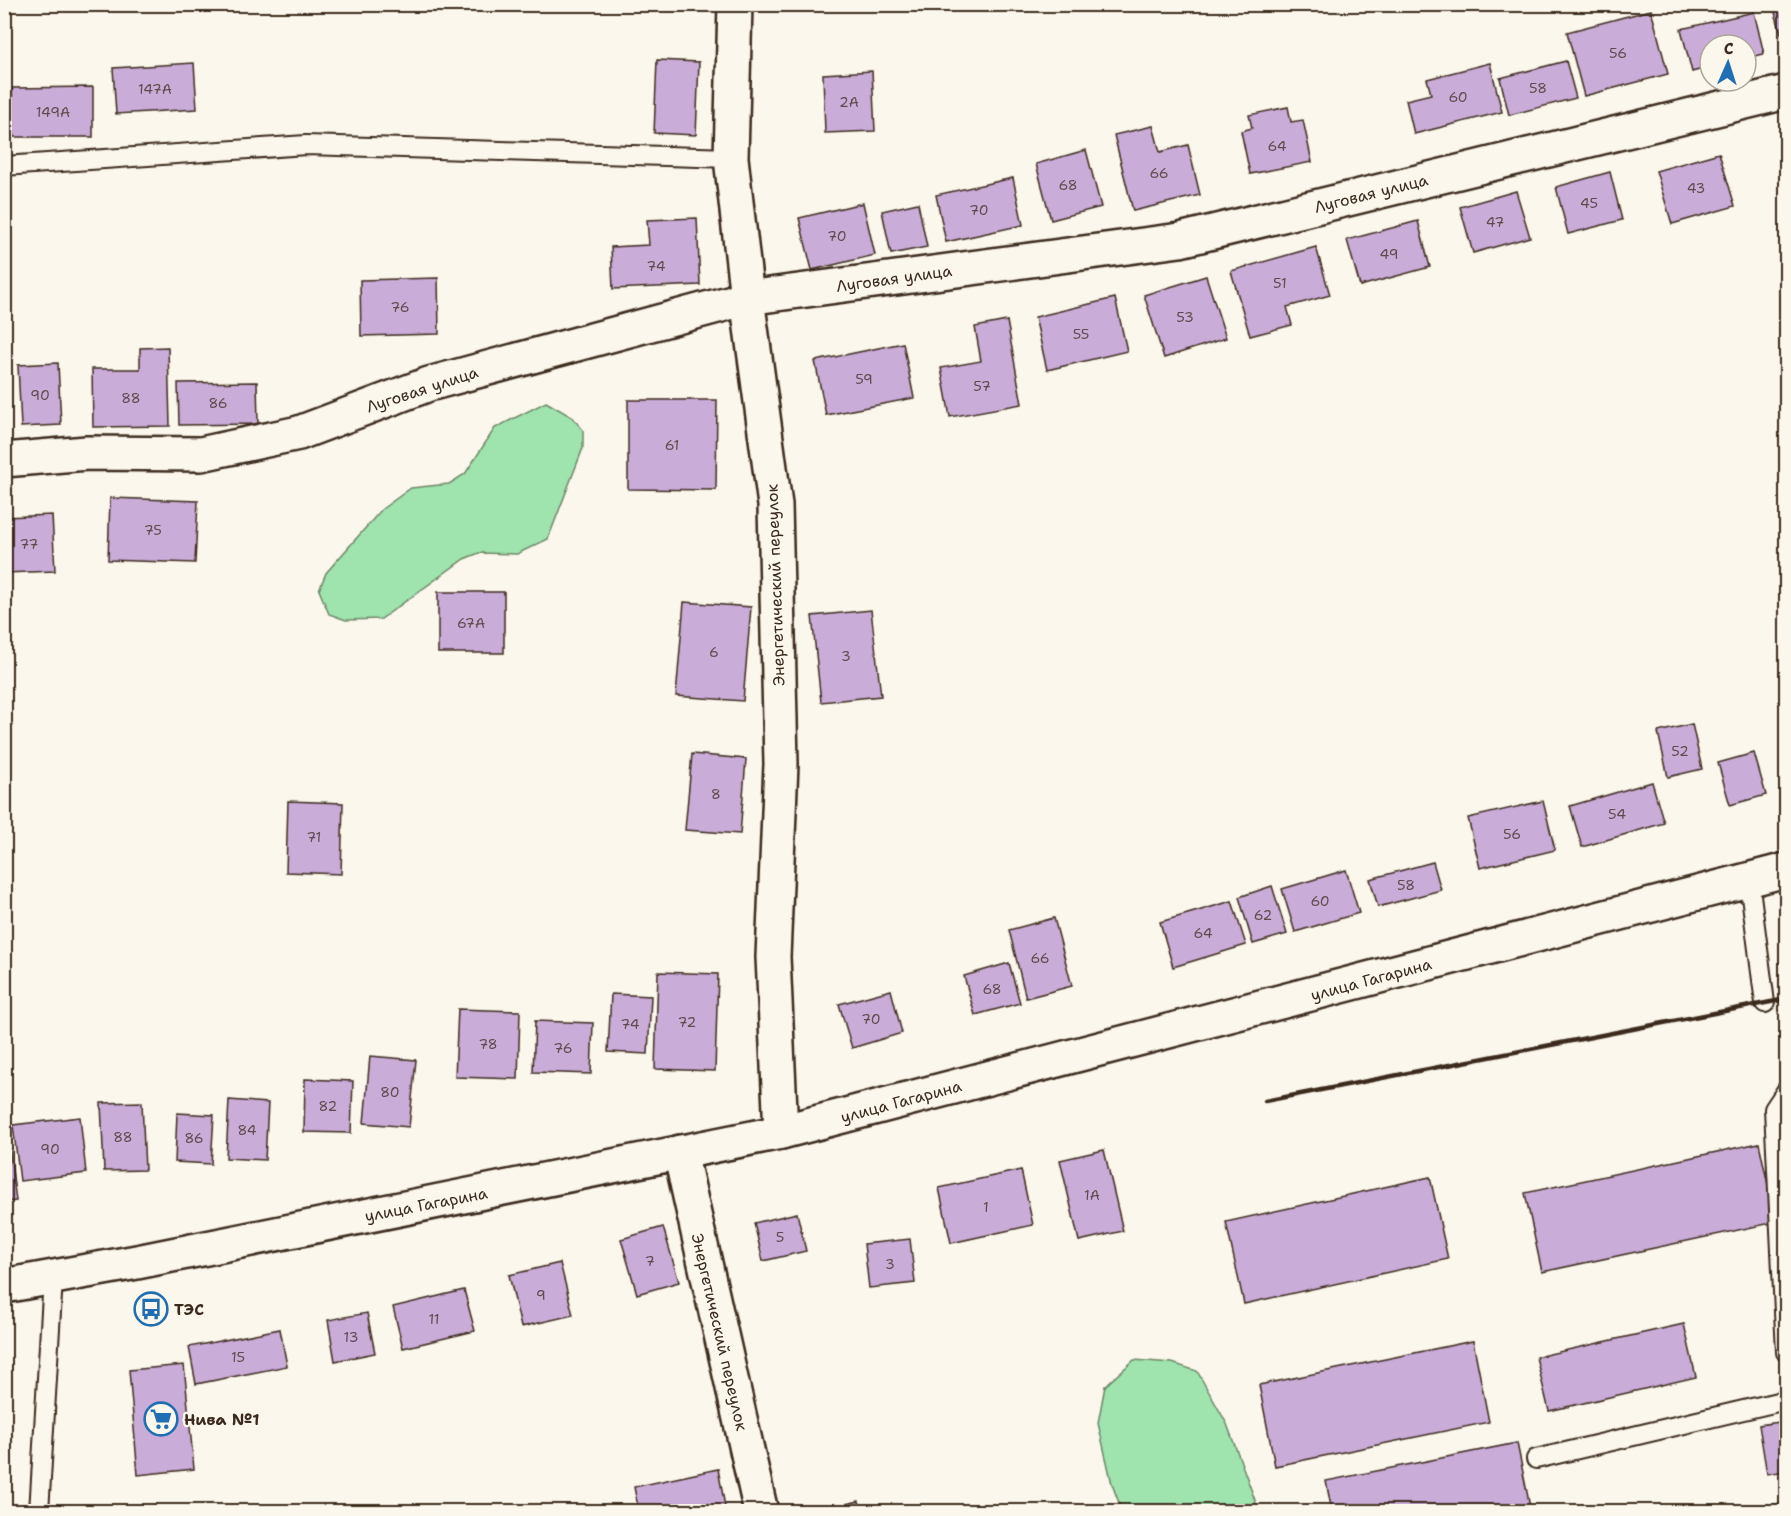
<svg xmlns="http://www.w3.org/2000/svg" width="1791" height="1516" font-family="'Shantell Sans',sans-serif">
<rect width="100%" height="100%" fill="#fbf7ec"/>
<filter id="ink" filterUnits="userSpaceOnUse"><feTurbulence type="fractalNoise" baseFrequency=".0167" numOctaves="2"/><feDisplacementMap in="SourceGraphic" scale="12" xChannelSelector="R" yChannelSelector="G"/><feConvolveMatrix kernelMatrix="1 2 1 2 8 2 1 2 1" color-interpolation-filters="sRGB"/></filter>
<g filter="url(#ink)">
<path fill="#9fe3ae" stroke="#6d8666" stroke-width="1.5" d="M546,402L572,417L583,430V448L548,539L517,554L479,553L464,559L381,619L346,620L329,614L319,590L326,573L382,509L411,488L449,484L465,474L495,428Z
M1134,1360L1172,1363L1197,1371L1227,1424L1259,1511H1122L1112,1484L1098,1423L1105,1386Z
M1786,1502V1511H1742Z"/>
<path fill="#caacd8" stroke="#3b2a1e" stroke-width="1.5" d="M1786,6V50L1774,9Z
M1651,10L1668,74L1584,96L1567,32Z
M1754,12L1764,54L1746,58V45H1710V67L1692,72L1681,29Z
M657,60L699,62L696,135L654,133Z
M1566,61L1576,98L1509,115L1500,78Z
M194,63L197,109L116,114L113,68Z
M1490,63L1502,112L1414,134L1406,100L1431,94L1427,79Z
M872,71L875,131L825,133L823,74Z
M93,87V137H13L12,88Z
M1288,107L1291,122L1303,120L1312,162L1250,174L1241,131L1252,128L1249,115Z
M1153,126L1160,152L1188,145L1200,195L1133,211L1114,135Z
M1086,150L1101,207L1051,220L1036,164Z
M1719,153L1735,206L1672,224L1656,171Z
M1610,172L1622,220L1568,234L1556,187Z
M1013,178L1023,225L946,242L936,195Z
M1516,191L1530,237L1473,253L1460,207Z
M863,203L875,255L812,270L799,218Z
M918,203L927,247L891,254L882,211Z
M697,218L700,285L613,289L611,247L649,245L647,220Z
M1418,221L1430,267L1360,286L1347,240Z
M1316,247L1330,295L1287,307L1292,325L1250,336L1231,271Z
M1206,276L1226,338L1164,358L1144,295Z
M438,278L439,334L361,336L360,280Z
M1115,298L1127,351L1047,370L1035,317Z
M1007,321L1022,404L950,417L941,368L981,361L975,327Z
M903,343L914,398L826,415L815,361Z
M168,347L170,426L93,427L92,369H140V348Z
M58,363L61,425L21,427L18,365Z
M257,382L258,424L179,425L178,383Z
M628,400H717L716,490L628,489Z
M110,498L198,501L195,563L108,560Z
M52,515L55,571L4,573V517Z
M438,592H504V653H438Z
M684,602L751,607L743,701L676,696Z
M871,610L881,696L821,702L812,616Z
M1692,724L1702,769L1668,777L1658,732Z
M1754,753L1766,795L1730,805L1718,763Z
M692,754L746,759L740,834L685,830Z
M1652,782L1664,823L1582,847L1570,806Z
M288,801L343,803L341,874L286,872Z
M1543,801L1555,850L1480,868L1468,818Z
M1433,862L1441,890L1378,907L1370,879Z
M1346,870L1359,913L1295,932L1282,889Z
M1272,886L1287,934L1253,944L1239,897Z
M1232,901L1246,945L1173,967L1160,922Z
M1054,918L1072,986L1026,998L1009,930Z
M1009,963L1020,1003L975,1015L964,976Z
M658,972L718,974L715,1071L655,1069Z
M891,990L902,1033L852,1048L839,1004Z
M611,994L651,996L648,1054L608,1052Z
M458,1009L520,1011L518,1079L455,1077Z
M535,1021L593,1023L591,1074L533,1072Z
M370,1056L416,1060L409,1127L364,1123Z
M305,1079L353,1081L351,1133L304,1132Z
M229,1100L268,1103L265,1160L226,1158Z
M142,1102L145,1170L104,1171L101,1103Z
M177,1113L214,1115L211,1164L175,1162Z
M80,1117L86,1173L20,1181L13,1125Z
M4,1136H8L16,1201L4,1202Z
M1759,1143L1776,1222L1542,1272L1525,1193Z
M1104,1150L1123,1231L1079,1241L1060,1160Z
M1021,1170L1033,1225L951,1243L939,1188Z
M1430,1177L1448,1259L1244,1304L1226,1222Z
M797,1213L806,1251L763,1261L754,1223Z
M663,1227L679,1282L637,1294L621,1239Z
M910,1239L915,1283L869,1288L864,1244Z
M560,1263L573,1315L521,1327L509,1275Z
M464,1290L475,1331L403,1348L393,1307Z
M367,1313L375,1353L335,1361L328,1320Z
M1684,1324L1696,1377L1549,1411L1536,1357Z
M280,1329L287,1366L196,1384L189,1347Z
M1473,1341L1489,1422L1275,1466L1259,1385Z
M184,1365L194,1469L138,1475L129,1370Z
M1786,1421V1471L1767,1474L1759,1425Z
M1517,1443L1531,1512H1332L1326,1481Z
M718,1469L726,1512H639L634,1487Z
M859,1501L862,1512H814Z"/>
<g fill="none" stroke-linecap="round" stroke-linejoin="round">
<g stroke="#3b2a1e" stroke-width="22">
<path id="lane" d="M4,166L306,145L731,158
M1749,880L1765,1003
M1786,1091L1774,1109L1786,1352
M1536,1459L1786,1400
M39,1512L53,1278"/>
</g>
<g stroke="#3b2a1e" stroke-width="38">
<path id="street" d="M735,4L731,158L747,298L775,505L781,764L773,957L781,1132
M4,460L87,453L201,454L299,433L429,384L747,298L1180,240L1786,92
M680,1152L761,1512"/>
</g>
<g stroke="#3b2a1e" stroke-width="38">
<path id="secondary" d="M4,1286L137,1262L781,1132L1786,870"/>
</g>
<use href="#lane" stroke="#fbf7ec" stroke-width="18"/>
<use href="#street" stroke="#fbf7ec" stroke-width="33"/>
<use href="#secondary" stroke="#fbf7ec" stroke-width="33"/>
<path stroke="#3b2a1e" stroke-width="4.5" d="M1265,1101L1786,999"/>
</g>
</g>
<defs>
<g id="bus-ring" transform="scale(1.725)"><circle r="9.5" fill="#fbf7ec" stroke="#1f6fb2" stroke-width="1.5"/><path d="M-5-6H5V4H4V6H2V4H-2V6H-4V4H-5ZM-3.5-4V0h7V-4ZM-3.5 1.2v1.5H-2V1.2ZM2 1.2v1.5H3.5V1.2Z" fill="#1f6fb2"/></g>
<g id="supermarket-ring" transform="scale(1.725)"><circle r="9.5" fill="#fbf7ec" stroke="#1f6fb2" stroke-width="1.5"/><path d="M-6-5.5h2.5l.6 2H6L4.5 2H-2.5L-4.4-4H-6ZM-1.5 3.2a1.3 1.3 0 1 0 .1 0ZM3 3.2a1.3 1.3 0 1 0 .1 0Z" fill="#1f6fb2"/></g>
</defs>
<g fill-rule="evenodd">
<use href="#bus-ring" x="151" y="1309"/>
<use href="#supermarket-ring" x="161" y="1419"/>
</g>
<g text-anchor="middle" stroke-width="4.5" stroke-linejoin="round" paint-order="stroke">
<g font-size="14" fill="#5f4a4c">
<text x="1618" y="58">56</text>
<text x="1538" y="93">58</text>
<text x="155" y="94">147А</text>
<text x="1458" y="102">60</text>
<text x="849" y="107">2А</text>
<text x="53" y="117">149А</text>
<text x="1277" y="151">64</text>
<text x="1159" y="178">66</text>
<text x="1068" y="190">68</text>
<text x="1696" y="193">43</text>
<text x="1589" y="208">45</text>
<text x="979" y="215">70</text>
<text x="1495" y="227">47</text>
<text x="837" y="241">70</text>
<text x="1389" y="259">49</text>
<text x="656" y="271">74</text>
<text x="1280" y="288">51</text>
<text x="400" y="312">76</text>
<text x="1185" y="322">53</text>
<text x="1081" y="339">55</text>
<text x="864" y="384">59</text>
<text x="982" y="391">57</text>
<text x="40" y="400">90</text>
<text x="131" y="403">88</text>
<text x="218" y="408">86</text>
<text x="672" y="450">61</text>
<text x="153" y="535">75</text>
<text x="29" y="549">77</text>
<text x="471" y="628">67А</text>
<text x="714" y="657">6</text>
<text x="846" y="661">3</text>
<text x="1680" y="756">52</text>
<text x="716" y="799">8</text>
<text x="1617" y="819">54</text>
<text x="1512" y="839">56</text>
<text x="314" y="842">71</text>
<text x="1406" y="890">58</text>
<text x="1320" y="906">60</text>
<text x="1263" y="920">62</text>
<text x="1203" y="938">64</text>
<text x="1040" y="963">66</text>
<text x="992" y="994">68</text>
<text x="871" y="1024">70</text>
<text x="687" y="1027">72</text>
<text x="630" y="1029">74</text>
<text x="488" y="1049">78</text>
<text x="563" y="1053">76</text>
<text x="390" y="1097">80</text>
<text x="328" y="1111">82</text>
<text x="247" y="1135">84</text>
<text x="123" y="1142">88</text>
<text x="194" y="1143">86</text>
<text x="50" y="1154">90</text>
<text x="1092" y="1200">1А</text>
<text x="986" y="1212">1</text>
<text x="780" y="1242">5</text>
<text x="650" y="1266">7</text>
<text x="890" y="1269">3</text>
<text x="541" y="1300">9</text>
<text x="434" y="1324">11</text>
<text x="351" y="1342">13</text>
<text x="238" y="1362">15</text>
</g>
<g font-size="16" fill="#3b2a1e" stroke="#fbf7ec">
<text transform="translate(1371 193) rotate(-14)" y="6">Луговая улица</text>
<text transform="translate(894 278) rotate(-8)" y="6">Луговая улица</text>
<text transform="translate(422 389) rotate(-18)" y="6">Луговая улица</text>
<text transform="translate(775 585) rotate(-92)" y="6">Энергетический переулок</text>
<text transform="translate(1371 979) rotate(-15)" y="6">улица Гагарина</text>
<text transform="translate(901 1101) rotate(-15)" y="6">улица Гагарина</text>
<text transform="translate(426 1204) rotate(-11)" y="6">улица Гагарина</text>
<text transform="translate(720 1332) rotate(77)" y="6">Энергетический переулок</text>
</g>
<g font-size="16" font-weight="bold" fill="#3b2a1e" stroke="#fbf7ec" text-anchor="start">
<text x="174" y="1315">ТЭС</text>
<text x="184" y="1425">Нива №1</text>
</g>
</g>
<rect width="1791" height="1516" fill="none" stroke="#fbf7ec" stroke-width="24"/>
<rect x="12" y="12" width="1767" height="1492" fill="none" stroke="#3b2a1e" stroke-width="2" filter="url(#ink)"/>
<g transform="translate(1728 63) rotate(3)"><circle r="28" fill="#fbf7ec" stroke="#aea59a" stroke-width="1.5"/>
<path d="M0-4.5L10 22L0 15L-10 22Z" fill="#1f6fb2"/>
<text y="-9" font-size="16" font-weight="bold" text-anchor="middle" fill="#3b2a1e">С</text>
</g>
</svg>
